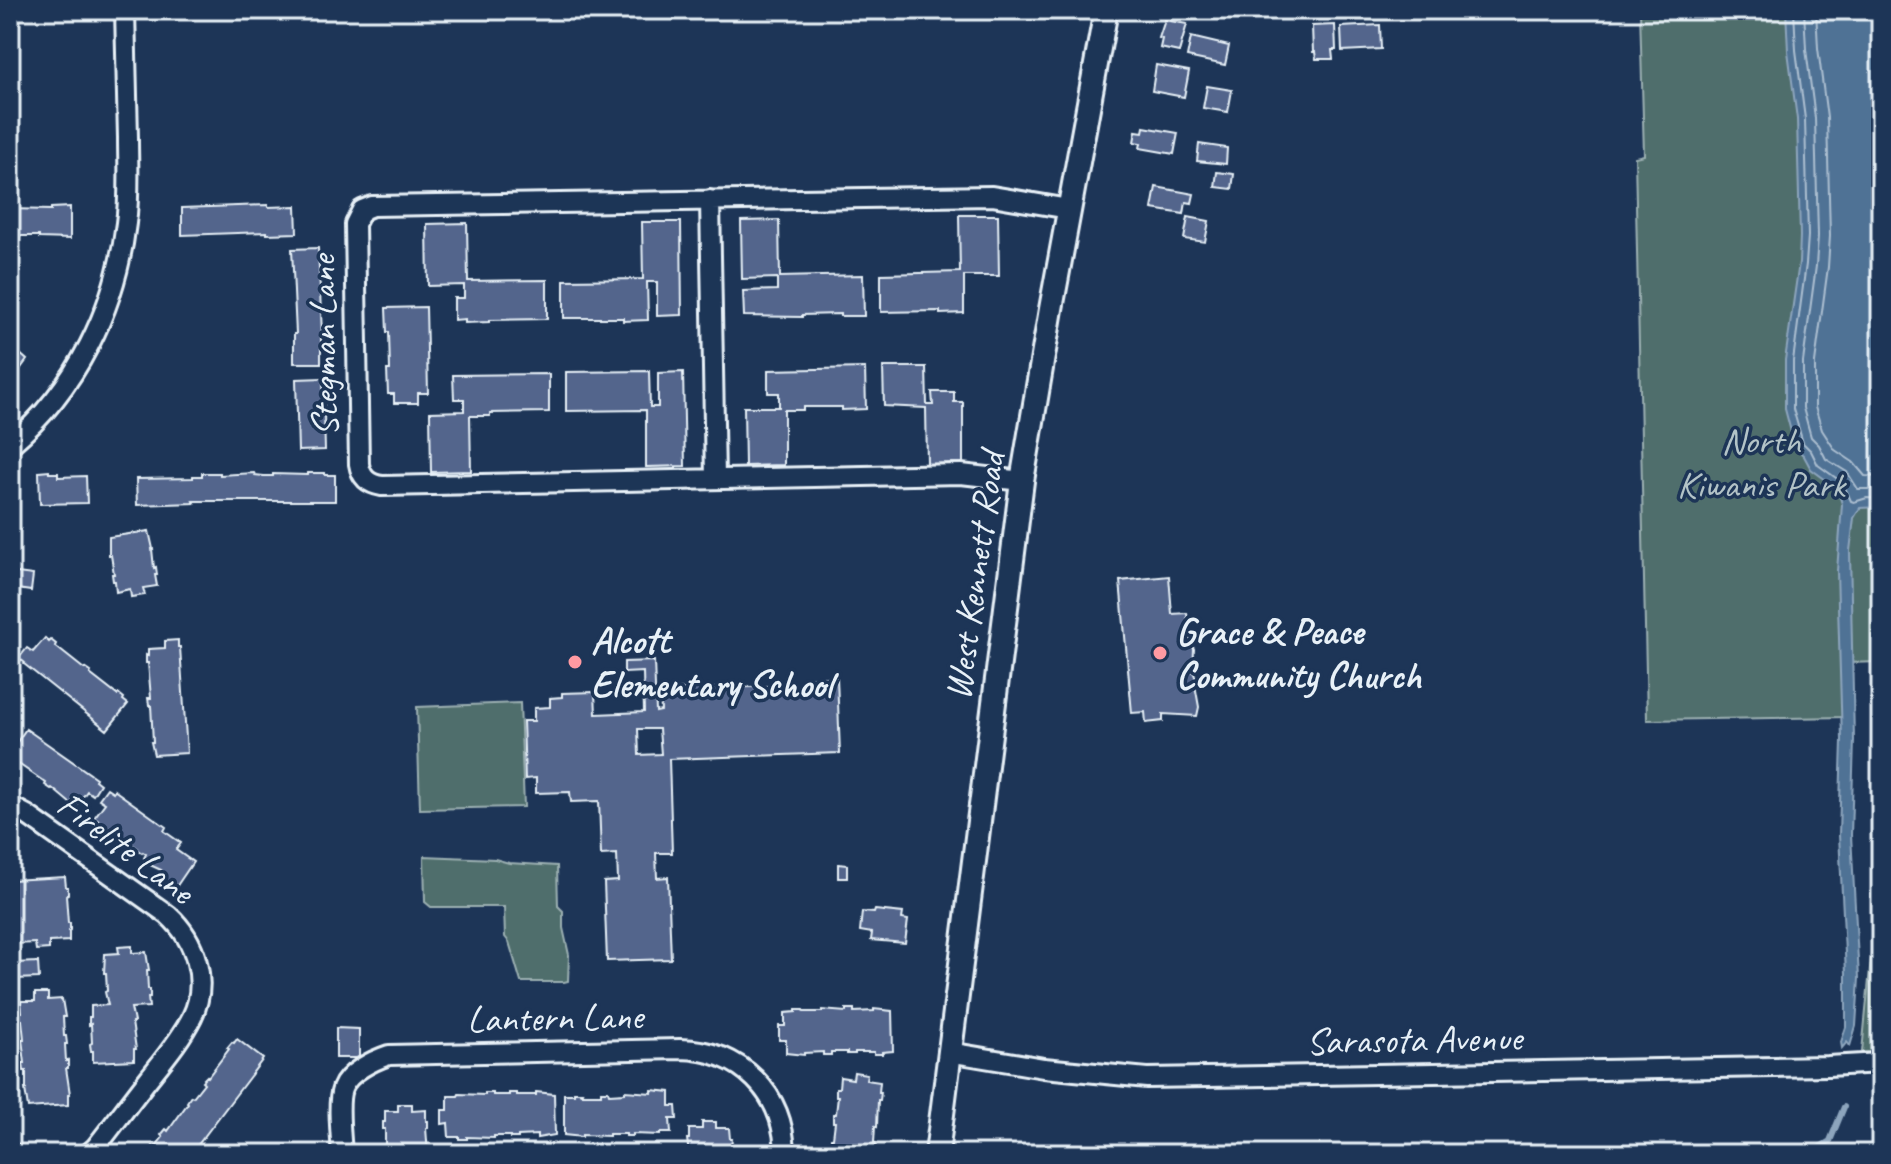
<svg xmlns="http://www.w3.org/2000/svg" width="1891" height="1164" font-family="Caveat,sans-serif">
<rect width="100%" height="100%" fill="#1d3557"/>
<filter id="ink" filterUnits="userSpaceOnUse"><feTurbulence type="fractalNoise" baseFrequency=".0125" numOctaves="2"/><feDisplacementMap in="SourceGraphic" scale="16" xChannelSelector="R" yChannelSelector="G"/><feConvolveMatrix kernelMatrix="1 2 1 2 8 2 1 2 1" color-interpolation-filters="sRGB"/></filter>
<g filter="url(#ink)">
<path fill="#506e6c" stroke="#9cb0b2" stroke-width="2" d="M1640,10H1834L1881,378V662L1845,663L1847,717L1647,720L1635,157L1644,155Z
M520,703L524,807L420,809L417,707Z
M1881,855V1052H1862Z
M424,856L495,859L509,863L557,866L558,906L563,911V928L569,955L568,981L564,982H521L509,942L505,937L504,907H431L425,902Z"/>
<path fill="#507295" stroke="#8da5bd" stroke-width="2" d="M1786,10H1881V507L1860,508L1854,518L1850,551L1854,740L1851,835L1859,978L1856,1026L1850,1046L1847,1042L1842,1048L1841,1042L1846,1027V973L1839,835L1842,740L1837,571L1842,504L1837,488L1811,469L1804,456L1795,447L1785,409V360L1799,263L1800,236L1797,119L1788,51Z"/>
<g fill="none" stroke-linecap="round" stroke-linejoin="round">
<path stroke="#abbed0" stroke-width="2" d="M1794,10L1796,50L1805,119L1808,236L1806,264L1793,361V409L1803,443L1811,451L1818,465L1843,483L1851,501L1854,502L1867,498L1881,499
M1804,10L1806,49L1815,118L1818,236L1816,266L1803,362V408L1811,437L1819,445L1826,459L1847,472L1858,489H1881
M1816,10L1818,48L1827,118L1830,236L1828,267L1815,363V407L1822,430L1835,450L1853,462L1865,476L1881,477"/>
<path stroke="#8da5bd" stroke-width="6" d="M1816,1154L1820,1147L1830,1141L1844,1107"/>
</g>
<path fill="#52658c" stroke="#e8f1f8" stroke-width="2" fill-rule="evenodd" d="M1165,20L1187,24L1179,52L1160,48L1162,39L1159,38Z
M1335,25L1336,50H1332L1333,59H1316L1315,52H1313L1312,26Z
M1380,25L1381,49L1342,51L1341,27Z
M1191,37L1229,46L1225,65L1187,57Z
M1156,65L1189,71L1184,97L1152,91Z
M1207,86L1232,90L1228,112L1203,108Z
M1144,127L1178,133L1174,154L1140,148L1141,143L1134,142L1136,131L1143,132Z
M1199,144L1227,148L1226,164L1197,161Z
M1217,172L1234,174L1232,189L1215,187Z
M1156,187L1194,194L1192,203L1186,202L1184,214L1152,209Z
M268,205V207L296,206L297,233L267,234V232L182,235V208Z
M70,207V239L39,238V236H10V209L51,210V208Z
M959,215H998L999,276H964V313L940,314V311L881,312V274L960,272Z
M1188,217L1209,221L1205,242L1184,239Z
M779,220L780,277L863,275L864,316H840V314L802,315V317L744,316L743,291L777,290V278L742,279L741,221Z
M642,222H681L682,315L657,316V282H647L648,320L623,321V318H564V280L643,279Z
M467,223L468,281L547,280V319L489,320V322L465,323V319L454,320V298H464V285L428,286L427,224Z
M318,248L322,334L321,335V363H294V334H296L292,249Z
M426,307L428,393H418V403H394V394H388L387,370H390L389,332H387L386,308Z
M10,345L27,360L10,383Z
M883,367H926L927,405H933L932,392H954V402H963V463L927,464L926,408L884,406Z
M865,368L866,409L842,410V407H803V410H784V465L745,466L744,407H779V393H768V370Z
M649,371L650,407H658V373L683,372L685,466L646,467V410L566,411V372Z
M549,374V412L490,413V416H470L471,471L431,472L430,412L464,411V399H454L453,375Z
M323,378L325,450L298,451L296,379Z
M49,471V473H58V477L86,476L87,503L40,504L39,472Z
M202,473H220V475L254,473L255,475L264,476H273V474L308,475V473H325V475H335V501H193L194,503L137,505L136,479L193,478V476H202Z
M149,531L153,549H152L154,568L156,567L157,575H155L157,586L143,588L145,595L131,597L130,589L116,592L115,581H113L112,574H114L111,555H109V537Z
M10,572L33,575L31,591L10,588Z
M1169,576L1172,614L1187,613L1190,641L1194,649L1193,671L1196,679L1195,685L1199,707L1197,716L1163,714V721L1146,723L1145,712L1132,713L1120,581Z
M45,638L49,642L51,640L56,644L55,646L84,669L85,668L91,672L90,674L117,695L119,694L124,698L123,700L128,704L107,730L24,664L25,663L19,658L27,648L33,652Z
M178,640V647H180L187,753L154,755L151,742H153L151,705H149L148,698H151L148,663H146V655L148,656V649L165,648V641Z
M654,661L656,712L661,711L660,690L806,685L805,678L837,677L840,753L669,759L672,853H656L657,878L668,877L671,959L607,961L604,882L618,881L617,854L601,855L599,801L571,802L570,792L536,793V778L525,779L523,721H534V708L550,707V698L562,697V693L595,692L596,714L644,712L643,672L624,673V662ZM638,729H659L661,754L639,755Z
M26,729L96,778L95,780L100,784L93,795L87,791L77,805L72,802L71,804L52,788L51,789L45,785L46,783L17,763L16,765L10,761V752Z
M107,788L113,792L114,790L166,827L164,831L181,843L176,850L193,862L174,890L170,886L168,888L156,877L161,870L150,865L151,863L144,858L146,854L143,852L142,853L136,849L137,848L105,825L104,827L98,823L99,821L94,818L105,803L99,799Z
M838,864L847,865V878H838Z
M65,877L66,887H68V894L66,895L68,923H70V930L69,931V941L49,942V949L36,950L35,943L15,944L14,934H12L11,927L14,926L12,898H10L11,880Z
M875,910L903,913L902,919L908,920L905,943L871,940L872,933L860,931L862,912L874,913Z
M132,946V953L146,952L149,970H147L148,989H150V997H148L149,1007L131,1008L134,1022H132L136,1049H134V1060L93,1062V1051H91L90,1044L92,1043L91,1024L89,1025V1017H91V1006L108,1005L105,992L107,991L106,973H104L105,954L119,953L118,947Z
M38,962L39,978L15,979L14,963Z
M35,993H48V1000L62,999L65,1017H63L64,1036H66L67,1044H65L66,1061L68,1060V1068H66L70,1094H68V1105L28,1108L25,1089H26V1071H24L23,1063H25L22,1039H24L22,1020H20V1012H22L21,1001H35Z
M846,1009H854V1012L874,1011V1009L892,1011L893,1051L882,1052V1054H874V1052H855V1054H847V1052H831V1055H823V1052L804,1053V1055L786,1053V1040H779V1026H785V1013L796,1012V1010H803L804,1012H822V1010L846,1012Z
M336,1028L359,1029V1058H336Z
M237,1039L263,1059L191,1154H150L148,1152L153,1146L155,1147L163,1137L161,1135L166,1129L168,1131L188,1103L187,1102L191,1096L193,1097L204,1083L202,1081L207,1076L208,1077L229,1049L227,1048L232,1042L234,1043Z
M854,1072L867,1074L866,1080L880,1082L879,1092H881L880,1100H878L877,1127L875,1126L874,1143H876L875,1151H873L872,1154H831V1138H833L835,1122H833V1114H836L838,1096H836V1088H839L840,1077L853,1079Z
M652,1090L670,1092V1106H676L677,1119H670L671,1133H660V1135L633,1134V1136H626V1134H609V1136L582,1135V1137L564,1135V1094H574V1092H582L581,1094H601V1091H608L609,1094L625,1093V1091L652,1093Z
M536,1092L554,1094L555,1135L537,1138V1135L518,1136V1138H510V1136H494V1138L467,1137V1139H459V1137H449L448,1123L442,1124V1110H448V1096H458L459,1094L485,1095V1093H493V1095H509V1093H517V1095H536Z
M398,1104H412V1111L426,1110V1121H428V1128H426L428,1154H383V1148H385V1129H383V1122H385V1111H398Z
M702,1122H716V1128H729L730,1139H732L730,1154H689L687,1139H689V1129H702Z"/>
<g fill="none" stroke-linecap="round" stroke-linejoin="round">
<g stroke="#e8f1f8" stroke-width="24">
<path id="minor" d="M710,200L715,479
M10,445C76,390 116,308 126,223C130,195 128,166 128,138C127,95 126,53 125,10
M1022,481L961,474L382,486C368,484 361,477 359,464L355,224L362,210L372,206L992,196L1069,209
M10,806L27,815L168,915C196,940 209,982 192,1017C181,1039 164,1059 149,1078C131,1101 114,1124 96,1147L88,1154
M949,1052L1044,1068L1147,1078L1828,1066L1881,1063
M10,1151L14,1154
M342,1154C341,1138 337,1102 342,1089C348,1072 374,1060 389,1055L680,1049C741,1050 784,1093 785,1154"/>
</g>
<g stroke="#e8f1f8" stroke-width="28">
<path id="tertiary" d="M937,1154L1022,481L1051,309L1106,10"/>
</g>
<use href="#minor" stroke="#1d3557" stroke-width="18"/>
<use href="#tertiary" stroke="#1d3557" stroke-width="22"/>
</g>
</g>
<g fill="#ff9aa2" stroke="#1d3557" stroke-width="3">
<circle cx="1160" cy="653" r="8"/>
<circle cx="575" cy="662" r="8"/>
</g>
<g text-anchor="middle" stroke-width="7" stroke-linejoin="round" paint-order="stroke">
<g font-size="38" fill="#e8f1f8" stroke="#1d3557">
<text transform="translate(323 346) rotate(-91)" y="13">Stegman Lane</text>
<text transform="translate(974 576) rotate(-82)" y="13">West Kennett Road</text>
<text transform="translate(126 847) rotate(37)" y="13">Firelite Lane</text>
<text transform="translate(555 1017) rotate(-1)" y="13">Lantern Lane</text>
<text transform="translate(1414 1039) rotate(-1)" y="13">Sarasota Avenue</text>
</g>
<g font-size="38" fill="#b3c3c7" stroke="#1d3557">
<text x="1761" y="453">North<tspan x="1761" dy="44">Kiwanis Park</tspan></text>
</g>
<g font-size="38" font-weight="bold" fill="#e8f1f8" stroke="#1d3557" text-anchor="start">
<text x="1176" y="644">Grace &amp; Peace<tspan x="1176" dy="44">Community Church</tspan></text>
<text x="591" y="653">Alcott<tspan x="591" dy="44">Elementary School</tspan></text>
</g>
</g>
<rect width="1891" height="1164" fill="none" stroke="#1d3557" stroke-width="40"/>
<rect x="20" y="20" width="1851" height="1124" fill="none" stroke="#e8f1f8" stroke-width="3" filter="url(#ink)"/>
</svg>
